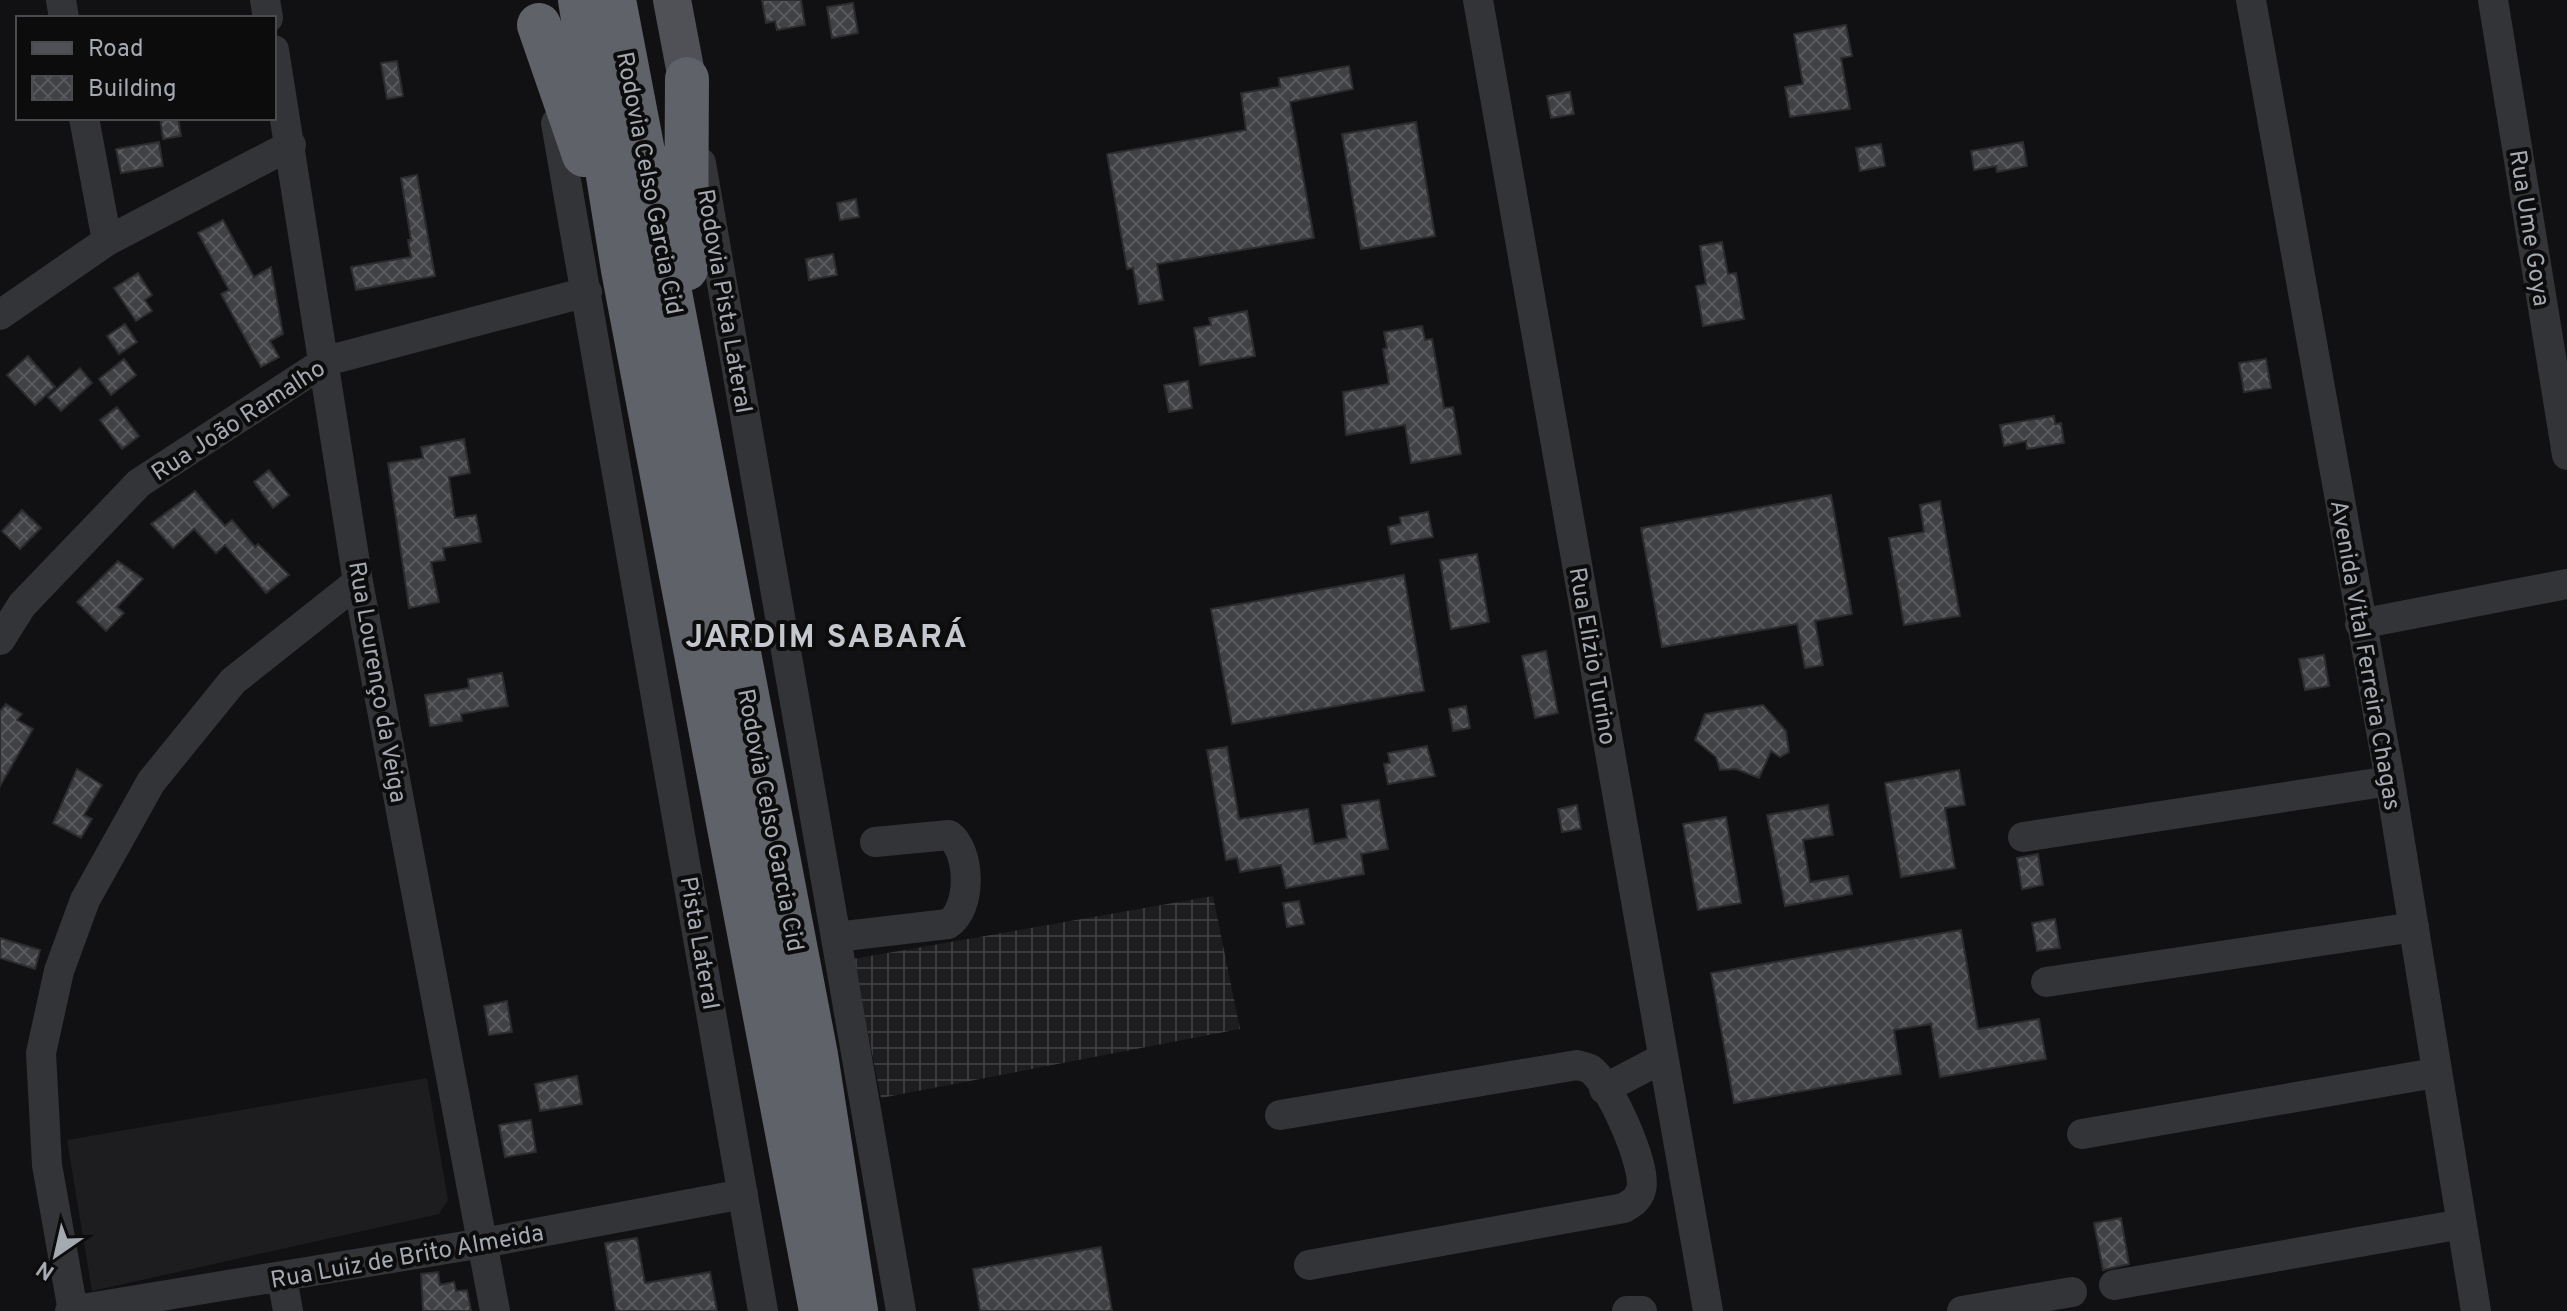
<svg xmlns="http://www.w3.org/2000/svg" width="2567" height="1311" font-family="Overpass,sans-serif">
<defs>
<pattern id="industrial-grid" width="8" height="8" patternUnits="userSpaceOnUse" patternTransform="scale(2)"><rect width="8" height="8" fill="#1d1d1f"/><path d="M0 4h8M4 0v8" fill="none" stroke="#3b3b3d"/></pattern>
<pattern id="building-cross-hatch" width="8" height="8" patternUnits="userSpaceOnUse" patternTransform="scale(2)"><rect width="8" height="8" fill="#404145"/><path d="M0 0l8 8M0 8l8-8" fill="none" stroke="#595a5d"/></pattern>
</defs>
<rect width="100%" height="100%" fill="#111113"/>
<path fill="#1d1d1f" d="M427,1078L448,1200L439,1214L92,1291L67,1140Z"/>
<path fill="url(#industrial-grid)" d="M1213,896L1240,1029L881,1098L853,959Z"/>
<path fill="url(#building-cross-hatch)" stroke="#2c2c2e" stroke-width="2" d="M762,0H801L805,25L777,30L775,21L766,23Z
M853,3L858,33L832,38L827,7Z
M1846,25L1852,56L1841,58L1850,109L1790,117L1785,87L1803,84L1794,34Z
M397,61L403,96L387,99L381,63Z
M1349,66L1353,89L1290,102L1314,238L1157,264L1163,300L1139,304L1133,268L1127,269L1107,154L1246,130L1241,93L1280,87L1279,78Z
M1570,92L1574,114L1551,118L1547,96Z
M160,118H178L181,136L163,139Z
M1416,122L1435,236L1361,249L1342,134Z
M159,142L163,166L121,173L116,149Z
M2023,142L2027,166L1997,172L1996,166L1974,170L1971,151Z
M1881,144L1885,166L1860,171L1856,148Z
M417,175L435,276L356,290L351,267L411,257L408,240H411L401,178Z
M856,199L859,217L840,220L837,203Z
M223,220L254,277L271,267L283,334L270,341L279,357L261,367L221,294L229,290L198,233Z
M1722,242L1728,274L1736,273L1744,319L1703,326L1696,286L1706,284L1700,246Z
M833,254L837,275L809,280L806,259Z
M138,273L152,295L145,300L152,311L136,321L114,288Z
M1247,311L1255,356L1200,365L1194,328L1211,325L1209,318Z
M125,324L137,342L119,354L107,336Z
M1422,326L1425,340L1432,339L1444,408L1453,407L1461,454L1411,463L1405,425L1346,435L1343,392L1389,384L1383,349L1387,348L1384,332Z
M28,356L55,387L35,405L7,375Z
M124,359L136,375L111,395L99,379Z
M2266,359L2271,388L2244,392L2239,363Z
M80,368L92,383L61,411L48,397Z
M1188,381L1192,408L1169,412L1164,385Z
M117,407L139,436L122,449L100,420Z
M2054,416L2055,424L2061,423L2064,443L2027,449L2026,441L2004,446L2000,425Z
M464,439L470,473L449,477L455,518L476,515L481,542L443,548L445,560L431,562L439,602L409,608L388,463L423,458L421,447Z
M269,470L289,495L273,508L254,482Z
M195,491L225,526L232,520L255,547L258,544L289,575L266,593L225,545L216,553L194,529L173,548L151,524Z
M1831,495L1852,614L1815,621L1823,665L1805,668L1797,624L1662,647L1641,528Z
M1940,501L1960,616L1904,625L1889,538L1924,532L1920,505Z
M22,510L41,528L20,549L2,531Z
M1428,512L1433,537L1391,544L1388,527L1401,524L1400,517Z
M1477,554L1489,622L1451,629L1440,560Z
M118,561L143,579L117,607L124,613L106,631L77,602Z
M1404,575L1424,691L1232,724L1211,609Z
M1546,651L1558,713L1535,718L1522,656Z
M2324,655L2329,686L2305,690L2299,659Z
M502,673L508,706L461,714L462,721L430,726L425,695L469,688L468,679Z
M6,704L22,714L17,720L33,729L0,786V711Z
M1763,705L1786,731L1789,752L1780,757L1771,751L1759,778L1736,769L1720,770L1716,757L1695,740L1705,714Z
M1466,706L1470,728L1453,731L1449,709Z
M1427,746L1435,776L1388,784L1384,764L1390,763L1388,753Z
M1227,747L1239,819L1308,809L1314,844L1347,838L1342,805L1379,800L1388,849L1361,854L1364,874L1286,888L1281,865L1240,872L1237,858L1226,860L1207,750Z
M77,769L102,785L84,815L92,819L81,838L53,823Z
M1959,770L1965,805L1945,808L1955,868L1901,877L1885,783Z
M1577,805L1581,829L1562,832L1558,809Z
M1828,805L1833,835L1803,840L1810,882L1848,876L1852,894L1785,906L1767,815Z
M1726,817L1741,903L1698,910L1683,824Z
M2038,854L2043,885L2022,889L2017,858Z
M1299,901L1304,924L1287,927L1283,903Z
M2055,919L2060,948L2037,951L2032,923Z
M1961,930L1978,1029L2039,1019L2046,1059L1940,1077L1931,1024L1894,1030L1901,1074L1734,1103L1711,973Z
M0,938L40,950L35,969L0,958Z
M507,1001L512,1032L489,1035L484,1006Z
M577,1076L582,1104L540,1111L535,1084Z
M531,1120L536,1152L505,1157L499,1125Z
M2121,1218L2129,1264L2103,1270L2094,1223Z
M637,1238L645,1283L710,1272L717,1311H616L605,1243Z
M1101,1247L1112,1311H980L973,1269Z
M438,1272L440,1285L454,1282L456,1291L467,1290L471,1311H423L421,1274Z"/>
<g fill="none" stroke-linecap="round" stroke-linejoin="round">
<path stroke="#333437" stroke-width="30" d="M61,0L64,18
M265,0L268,18
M1478,0L1708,1311
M2251,0L2390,781L2476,1311
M2493,0L2567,455
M274,50L358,582L495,1311
M84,118L107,241
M556,123L763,1311
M701,163L901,1311
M0,315L107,241L291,145
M2360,624L2567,584
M0,640L22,605L139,483L326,361L587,292
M2023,837L2390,781
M836,937L948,924C972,909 971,851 949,835L875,842
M2046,982L2414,927
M1604,1089L1663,1058
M1280,1115L1577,1065C1580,1066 1587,1067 1590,1069C1609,1081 1648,1168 1641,1190C1638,1200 1632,1203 1624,1208L1309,1265
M2082,1134L2435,1073
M282,1278L288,1311
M2114,1285L2462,1224
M70,1311L483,1243L743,1194
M73,1311L47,1165L41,1053L59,971L85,900L151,782L233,681L358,582
M1627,1311H1642
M1962,1311L2072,1292"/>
<path stroke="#4f5156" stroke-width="38" d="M672,0L687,79"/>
<path stroke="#5f6268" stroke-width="44" d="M580,0L623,270L821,1311
M614,0L816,1055L856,1311
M539,25L584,155
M686,269L687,79"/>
</g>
<g text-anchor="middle" stroke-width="8" stroke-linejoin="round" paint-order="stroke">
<g font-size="24" fill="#a4a9b2" stroke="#0c0c0d">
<text transform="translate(650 183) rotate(79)" y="8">Rodovia Celso Garcia Cid</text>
<text transform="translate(2530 228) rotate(81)" y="8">Rua Ume Goya</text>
<text transform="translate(725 301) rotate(80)" y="8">Rodovia Pista Lateral</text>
<text transform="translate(238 420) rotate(-33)" y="8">Rua João Ramalho</text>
<text transform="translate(2366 655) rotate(80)" y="8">Avenida Vital Ferreira Chagas</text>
<text transform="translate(1593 656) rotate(80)" y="8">Rua Elizio Turino</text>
<text transform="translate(378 682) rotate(80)" y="8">Rua Lourenço da Veiga</text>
<text transform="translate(771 820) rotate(79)" y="8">Rodovia Celso Garcia Cid</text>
<text transform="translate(700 943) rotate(80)" y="8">Pista Lateral</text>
<text transform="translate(407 1256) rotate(-10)" y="8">Rua Luiz de Brito Almeida</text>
</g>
<g font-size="32" font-weight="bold" letter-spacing="2" fill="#c5c7ce" stroke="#0c0c0d">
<text x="827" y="647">JARDIM SABARÁ</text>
</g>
</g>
<rect x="16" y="16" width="260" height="104" fill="#0c0c0d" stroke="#494b4f" stroke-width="2"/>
<rect x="32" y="42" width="40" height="12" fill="#4f5156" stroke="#494b4f" stroke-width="2"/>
<text x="88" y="56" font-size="24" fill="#a4a9b2">Road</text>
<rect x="32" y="76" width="40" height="24" fill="url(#building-cross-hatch)" stroke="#494b4f" stroke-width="2"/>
<text x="88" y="96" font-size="24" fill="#a4a9b2">Building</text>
<g transform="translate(56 1255) rotate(214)" stroke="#0c0c0d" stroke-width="6" paint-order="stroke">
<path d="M0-6L14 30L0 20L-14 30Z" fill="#a4a9b2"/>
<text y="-12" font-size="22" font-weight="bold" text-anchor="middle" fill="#a4a9b2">N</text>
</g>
</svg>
